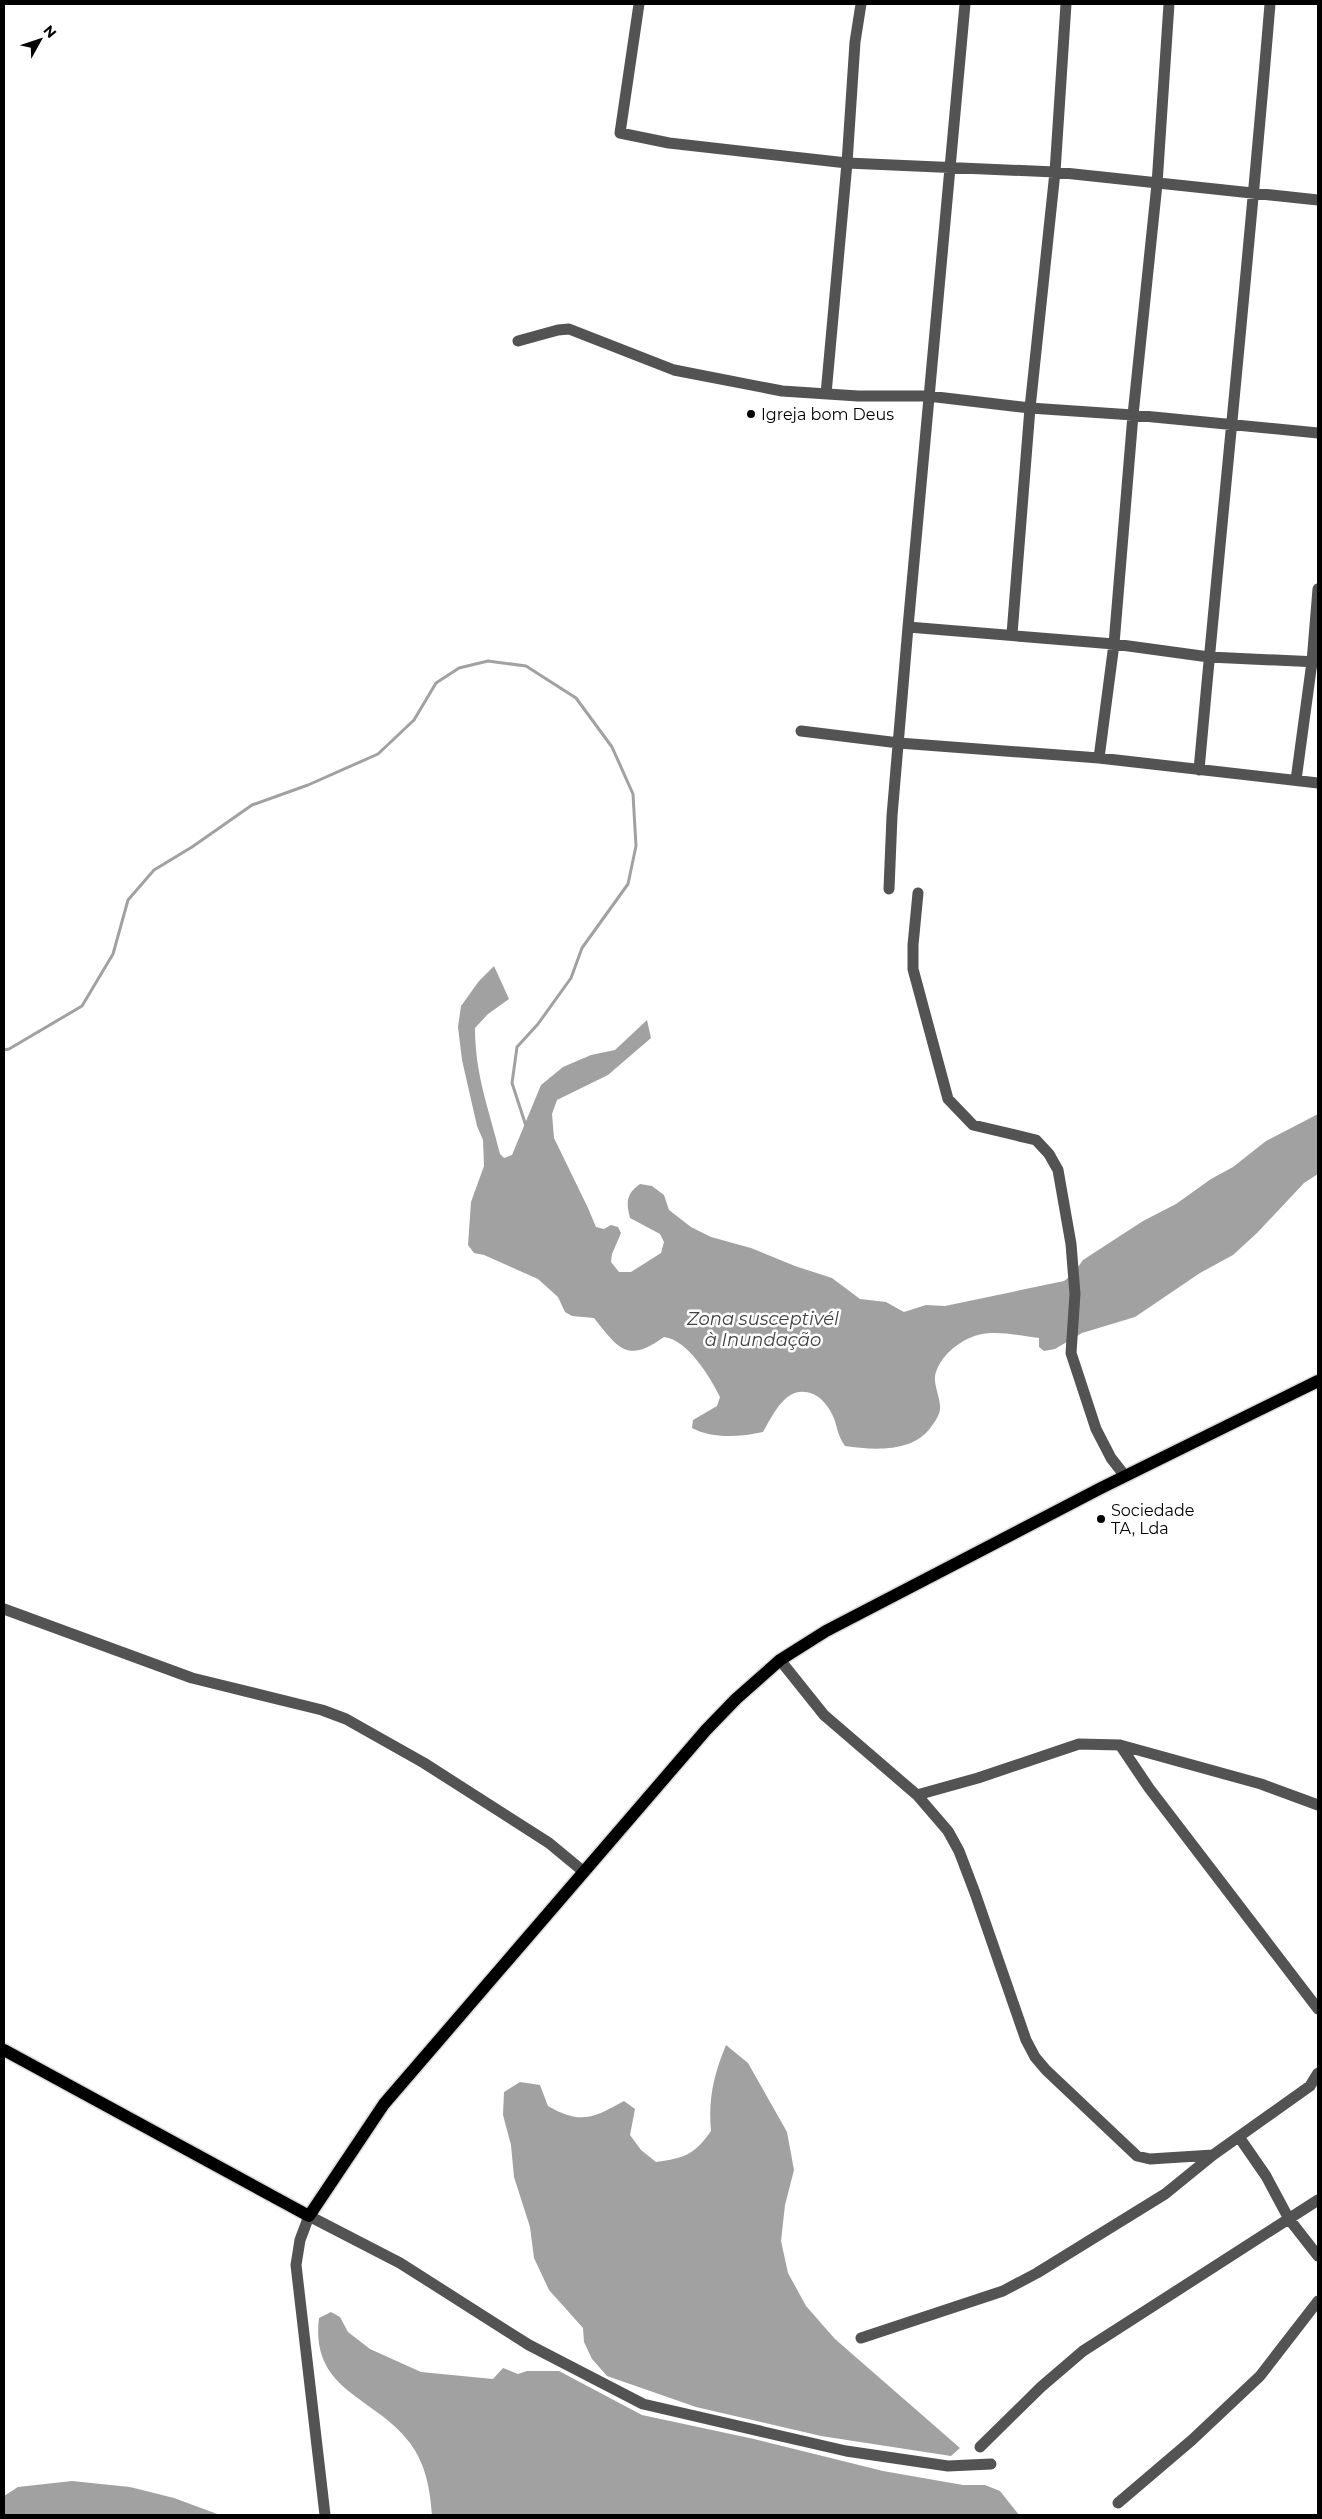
<svg xmlns="http://www.w3.org/2000/svg" width="1322" height="2519" font-family="Montserrat,sans-serif">
<rect width="100%" height="100%" fill="#fff"/>
<path fill="#a1a1a1" d="M494,966L509,999L488,1014L475,1028C475,1075 489,1109 500,1154L504,1158L512,1155L541,1085L563,1067L591,1055L615,1050L647,1020L651,1038L608,1075L557,1100L552,1114L554,1138L588,1208L596,1227L604,1229L611,1225L618,1227L621,1233L612,1254L611,1262L619,1272H631L661,1253L664,1242L660,1234L630,1218C626,1202 626,1194 640,1184L652,1186L664,1195L669,1210L691,1227L711,1237L751,1248L795,1266L832,1278L860,1299L886,1302L904,1312L926,1305L945,1306L1064,1281L1073,1274L1083,1260L1143,1221L1176,1204L1211,1179L1233,1167L1266,1141L1318,1114V1174L1304,1183L1257,1233L1233,1255L1200,1273L1135,1317L1082,1333L1055,1349L1044,1351L1039,1347V1338C1020,1336 996,1330 978,1335C959,1340 939,1357 935,1376C934,1387 941,1399 940,1410C939,1416 934,1423 931,1427C913,1453 873,1450 845,1446C836,1433 838,1426 832,1414C828,1406 821,1397 813,1394C787,1383 774,1413 763,1432C741,1437 712,1439 692,1428L693,1420L717,1406L720,1397C710,1377 688,1340 664,1337C627,1364 618,1348 594,1318L572,1316L565,1312L558,1297L538,1279L484,1255L474,1253L468,1245L471,1202L484,1166L483,1140L477,1126L462,1060L458,1027L461,1006L479,981Z
M726,2045L748,2063L787,2132L794,2170L785,2205L781,2241L788,2273L806,2306L835,2339L960,2448L951,2456L821,2436L696,2407L607,2376L592,2359L584,2342L583,2328L549,2290L534,2258L530,2227L514,2177L511,2145L503,2115L504,2092L520,2082L540,2085L548,2106C581,2125 593,2118 624,2101L635,2109L630,2135L641,2150L656,2162C685,2158 694,2155 711,2131C708,2099 714,2074 726,2045Z
M331,2312L340,2317L348,2332L370,2349L421,2372L493,2379L503,2368L518,2374L527,2371H559L642,2415L754,2439L883,2471L963,2485H985L1000,2491L1019,2515H432C430,2489 426,2465 410,2443C375,2396 310,2392 319,2318Z
M72,2481L130,2487L174,2498L220,2515H4V2496L18,2487Z"/>
<g fill="none" stroke-linecap="round" stroke-linejoin="round">
<path stroke="#a1a1a1" stroke-width="3" d="M4,1050L9,1049L82,1006L113,954L128,900L154,870L192,847L252,805L308,785L378,754L414,720L436,683L459,668L488,661L526,666L576,698L612,747L633,794L636,846L628,884L582,948L571,978L538,1024L517,1047L512,1083L526,1126"/>
<g stroke="#dbdbdb" stroke-width="15">
<path id="major" d="M4,2050L309,2216L384,2104L706,1730L736,1699L780,1660L826,1631L1101,1488L1318,1381"/>
</g>
<path stroke="#535353" stroke-width="11" d="M639,4L620,133L669,143L847,163L1055,172L1318,200
M518,341L558,330L569,329L674,370L782,391L858,396H928L1030,408L1133,415L1318,433
M826,394L847,163L855,42L861,4
M908,627L1114,644L1209,657L1318,662
M1012,634L1030,408L1055,172L1066,4
M801,731L899,743L1099,758L1318,783
M1099,758L1114,644L1133,415L1157,184L1169,4
M1199,770C1222,515 1249,259 1270,4
M1296,780L1312,662L1318,589
M889,889L892,816L908,627L965,4
M918,893L913,945V969L948,1099L973,1125L1036,1140L1049,1154L1058,1170L1071,1244L1075,1294L1071,1353L1096,1429L1111,1458L1125,1476
M4,1609L192,1678L322,1710L346,1719L424,1763L549,1843L584,1872
M780,1660L824,1715L917,1795L948,1831L959,1851L975,1893L1026,2040L1035,2057L1046,2070L1137,2156L1150,2159L1213,2155
M1120,1745L1149,1788L1318,2009
M917,1795L978,1778L1079,1744L1120,1745L1261,1784L1318,1805
M1239,2137L1266,2176L1289,2219L1318,2256
M861,2338L1003,2291L1037,2273L1165,2194L1213,2155L1310,2086L1318,2073
M980,2447L1041,2387L1083,2351L1318,2200
M1118,2503L1192,2440L1260,2376L1318,2301
M325,2515L296,2265L300,2240L309,2216L400,2263L529,2345L643,2404L846,2451L948,2466L991,2464"/>
<use href="#major" stroke="#000" stroke-width="12"/>
</g>
<g fill="#000" stroke="#fff" stroke-width="2">
<circle cx="751" cy="414" r="5"/>
<circle cx="1101" cy="1519" r="5"/>
</g>
<g text-anchor="middle" stroke-width="5" stroke-linejoin="round" paint-order="stroke">
<g font-size="16" fill="#000" stroke="#fff" text-anchor="start">
<text x="761" y="420">Igreja bom Deus</text>
<text x="1111" y="1516">Sociedade<tspan x="1111" dy="18">TA, Lda</tspan></text>
</g>
<g font-size="18" font-style="italic" fill="#424242" stroke="#fff">
<text x="763" y="1325">Zona susceptivél<tspan x="763" dy="21">à Inundação</tspan></text>
</g>
</g>
<rect width="1322" height="2519" fill="none" stroke="#000000" stroke-width="10"/>
<g transform="translate(40 40) rotate(50)" stroke="#ffffff" stroke-width="4" paint-order="stroke">
<path d="M0-4L9 19L0 12L-9 19Z" fill="#000000"/>
<text y="-8" font-size="14" font-weight="bold" text-anchor="middle" fill="#000000">N</text>
</g>
</svg>
